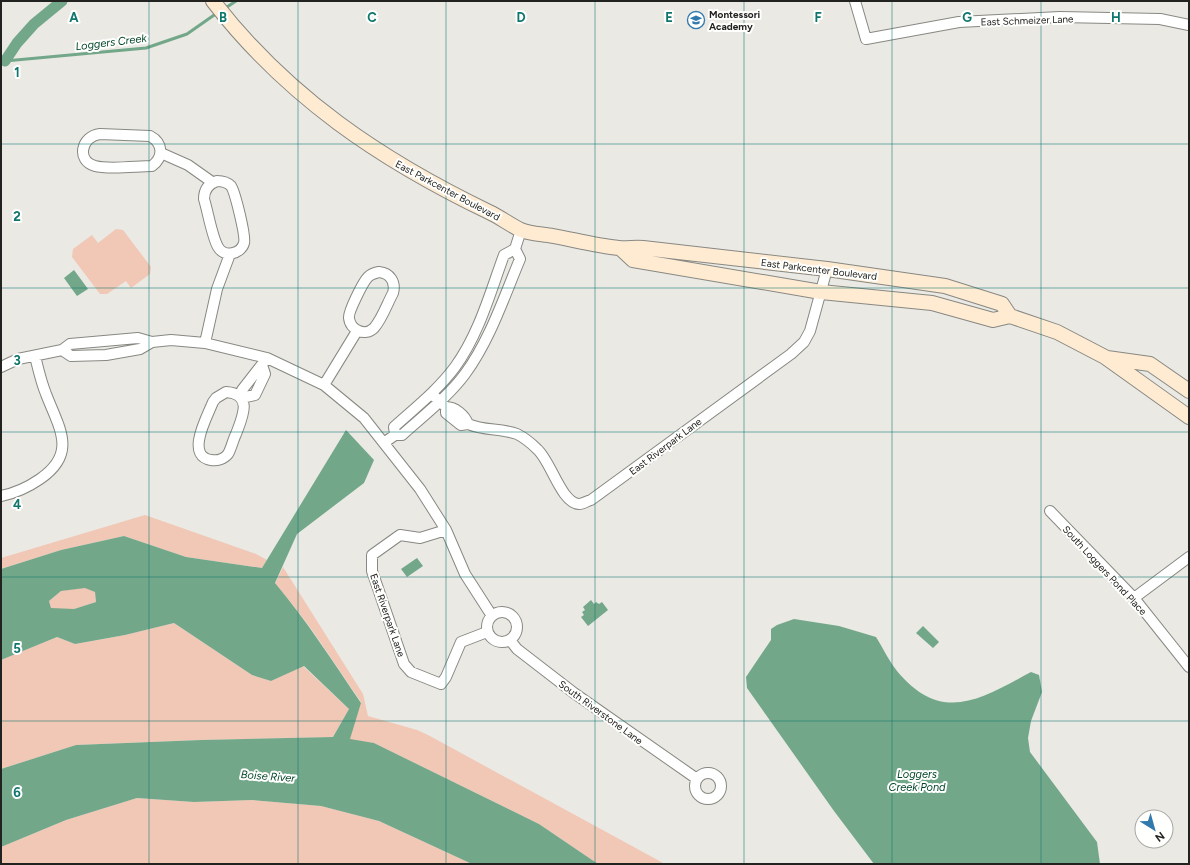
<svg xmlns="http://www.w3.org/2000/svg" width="1190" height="865" font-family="Figtree,sans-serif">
<rect width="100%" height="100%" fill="#eae9e4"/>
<path fill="#f1c7b6" d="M116,229L123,230L151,267L150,274L131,288L126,281L107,294H100L72,257L73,249L92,235L98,243Z
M145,515L256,554L267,560L262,568L186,557L124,536L61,550L1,569V558Z
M283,567L363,694L368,716L417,730L428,735L665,864H598L539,824L374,743L349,740L361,702C333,662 308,620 275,584Z
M85,587L95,592L96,602L74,609H51L49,601L61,591Z
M174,623L252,675L271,681L303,666L349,709L333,737L201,740L76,745L1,769V660L57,637L75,644L125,635Z
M137,798L194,802L252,800L321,806L379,821L472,864H1V847L66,820Z"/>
<path fill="#73a789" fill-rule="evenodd" d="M74,270L88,289L77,296L64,278Z
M346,430L374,460L364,483L297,534L275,583C307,621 333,662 361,703L350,739L374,743L539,824L598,864H472L379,821L321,806L252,800L194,802L137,798L66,820L1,847V769L76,745L201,740L333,737L349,709L304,666L271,681L252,675L174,623L125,635L75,644L57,637L1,660V569L61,550L124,536L186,557L262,568ZM85,588L95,592L96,602L74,609L51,608L49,601L61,591Z
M417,558L423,566L407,577L401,569Z
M591,600L594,604L596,602L599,604L602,602L608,610L588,626L581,617L584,615L582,612L585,610L583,607Z
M794,619L839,626L876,637C883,648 889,661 897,671C942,725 981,699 1031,672L1039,675L1042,692L1031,721L1028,738L1030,752L1097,842L1100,864H874L834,811L747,688L746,677L771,640V629L777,625Z
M923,626L939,642L933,648L916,633Z"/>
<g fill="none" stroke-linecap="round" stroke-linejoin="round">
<path stroke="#73a789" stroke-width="3" d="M224,9L236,1
M1,62L5,61L146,48L187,34L217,13"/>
<path stroke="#73a789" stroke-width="11" d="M5,61L17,43L34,24L62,1"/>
<g stroke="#888883" stroke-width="12">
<path id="street" d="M855,1L866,39L959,22L1060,17L1160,19L1189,25
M100,134L150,136C163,143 164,157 152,166C137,166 109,170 95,166C76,161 81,136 100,134Z
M161,153L188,165L212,182
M217,181C222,181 227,182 231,186C235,192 246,236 244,243C241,254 224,258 218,247C212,237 208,212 204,199C204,190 208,184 217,181Z
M515,249L521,230
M379,272C390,273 396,282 393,293C387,304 382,319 374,328C365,337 350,330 349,318C348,312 363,282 368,277C371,274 374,273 379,272Z
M152,342L140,349L106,355L71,356L62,350L70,344L138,338L152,342L171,340L205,343L267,358L324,385L364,418L420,489L446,530L465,574L492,616
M205,343L217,289L230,254
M262,365L265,374L255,395L241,398L242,390L267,358
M1,367L18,359L62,350
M324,385L357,331
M226,392C254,394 242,418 236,434C233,440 231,449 228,454C224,459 217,461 211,460C185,456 207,417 213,402L216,398Z
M435,397L446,407C455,407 465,415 468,424L461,425L446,413V407
M468,424C484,431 501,428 517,434C523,437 532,444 537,449C551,461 561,503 579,504C583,504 587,501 591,500L791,354L804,342L810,331L827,269
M385,442L395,435H402C423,416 448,397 465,374C490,340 504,297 520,259L515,249L504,255C490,293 479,334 455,367C438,390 415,408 394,427L395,435
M1,496C16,493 27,488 40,479C78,453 59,428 46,394C41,382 38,368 35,356
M1050,511L1134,598L1189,667
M446,530L420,538L400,535L372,555V571L404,664L411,672L441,684L446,677L461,642L487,632
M1134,598L1189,557
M487 627a15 15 0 1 1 30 0a15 15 0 1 1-30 0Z
M510,640L517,649L574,693L697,779
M695 786a13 13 0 1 1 26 0a13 13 0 1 1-26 0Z"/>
</g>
<g stroke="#888883" stroke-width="16">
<path id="secondary" d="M213,1C287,97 381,160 489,212C500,217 510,225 521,230C530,234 543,234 553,236C575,240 597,246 619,248C627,249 635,247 643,248L827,269L945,286L1002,304L1010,316
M620,248L633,260L821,292L932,303L993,320L1010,316L1057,332L1105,357L1189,417
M1107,358L1150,364L1189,391"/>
</g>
<use href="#street" stroke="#fff" stroke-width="10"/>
<use href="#secondary" stroke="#feebd2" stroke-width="14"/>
</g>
<path fill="none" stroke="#0f766e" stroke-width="1" stroke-opacity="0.55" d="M149,1V864M298,1V864M446,1V864M595,1V864M744,1V864M892,1V864M1041,1V864M1,144H1189M1,288H1189M1,432H1189M1,577H1189M1,721H1189"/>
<defs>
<g id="school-ring" transform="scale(0.9)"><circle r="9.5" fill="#fffffe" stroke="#3279ae" stroke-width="1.5"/><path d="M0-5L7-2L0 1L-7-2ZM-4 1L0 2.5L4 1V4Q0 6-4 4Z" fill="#3279ae"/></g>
</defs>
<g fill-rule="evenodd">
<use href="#school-ring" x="696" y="20"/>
</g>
<g text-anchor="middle" stroke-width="4" stroke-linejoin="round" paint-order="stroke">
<g font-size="10" font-weight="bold" fill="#222220" stroke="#fffffe" text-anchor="start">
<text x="709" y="18">Montessori<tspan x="709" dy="12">Academy</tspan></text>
</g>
<g font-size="10" fill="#222220" stroke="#fffffe">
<text transform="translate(1027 20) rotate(-2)" y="4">East Schmeizer Lane</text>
<text transform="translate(448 190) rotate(28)" y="4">East Parkcenter Boulevard</text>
<text transform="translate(819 269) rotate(7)" y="4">East Parkcenter Boulevard</text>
<text transform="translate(665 446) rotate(-37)" y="4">East Riverpark Lane</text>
<text transform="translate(1105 570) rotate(47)" y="4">South Loggers Pond Place</text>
<text transform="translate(388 615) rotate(71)" y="4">East Riverpark Lane</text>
<text transform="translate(601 712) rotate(36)" y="4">South Riverstone Lane</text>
</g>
<g font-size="11" font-style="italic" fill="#004528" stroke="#fffffe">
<text transform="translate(111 42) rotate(-7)" y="4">Loggers Creek</text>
<text x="917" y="778">Loggers<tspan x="917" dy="13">Creek Pond</tspan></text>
<text transform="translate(268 776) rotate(4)" y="4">Boise River</text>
</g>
</g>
<g font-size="13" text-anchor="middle" font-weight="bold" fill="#0f766e" stroke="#fffffe" stroke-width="4" stroke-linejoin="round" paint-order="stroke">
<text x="74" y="22">A</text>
<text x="223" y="22">B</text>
<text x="372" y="22">C</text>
<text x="521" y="22">D</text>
<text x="669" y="22">E</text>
<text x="818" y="22">F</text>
<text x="967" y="22">G</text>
<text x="1116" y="22">H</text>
<text x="17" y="77">1</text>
<text x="17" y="221">2</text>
<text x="17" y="365">3</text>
<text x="17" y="509">4</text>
<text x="17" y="653">5</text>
<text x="17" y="797">6</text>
</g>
<rect width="1190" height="865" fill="none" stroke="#222220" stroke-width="4"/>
<g transform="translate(1154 829) rotate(143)"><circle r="19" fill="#fffffe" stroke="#a7a7a5"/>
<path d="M0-3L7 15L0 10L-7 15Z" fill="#3279ae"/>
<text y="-6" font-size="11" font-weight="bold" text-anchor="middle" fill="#222220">N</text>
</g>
</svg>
